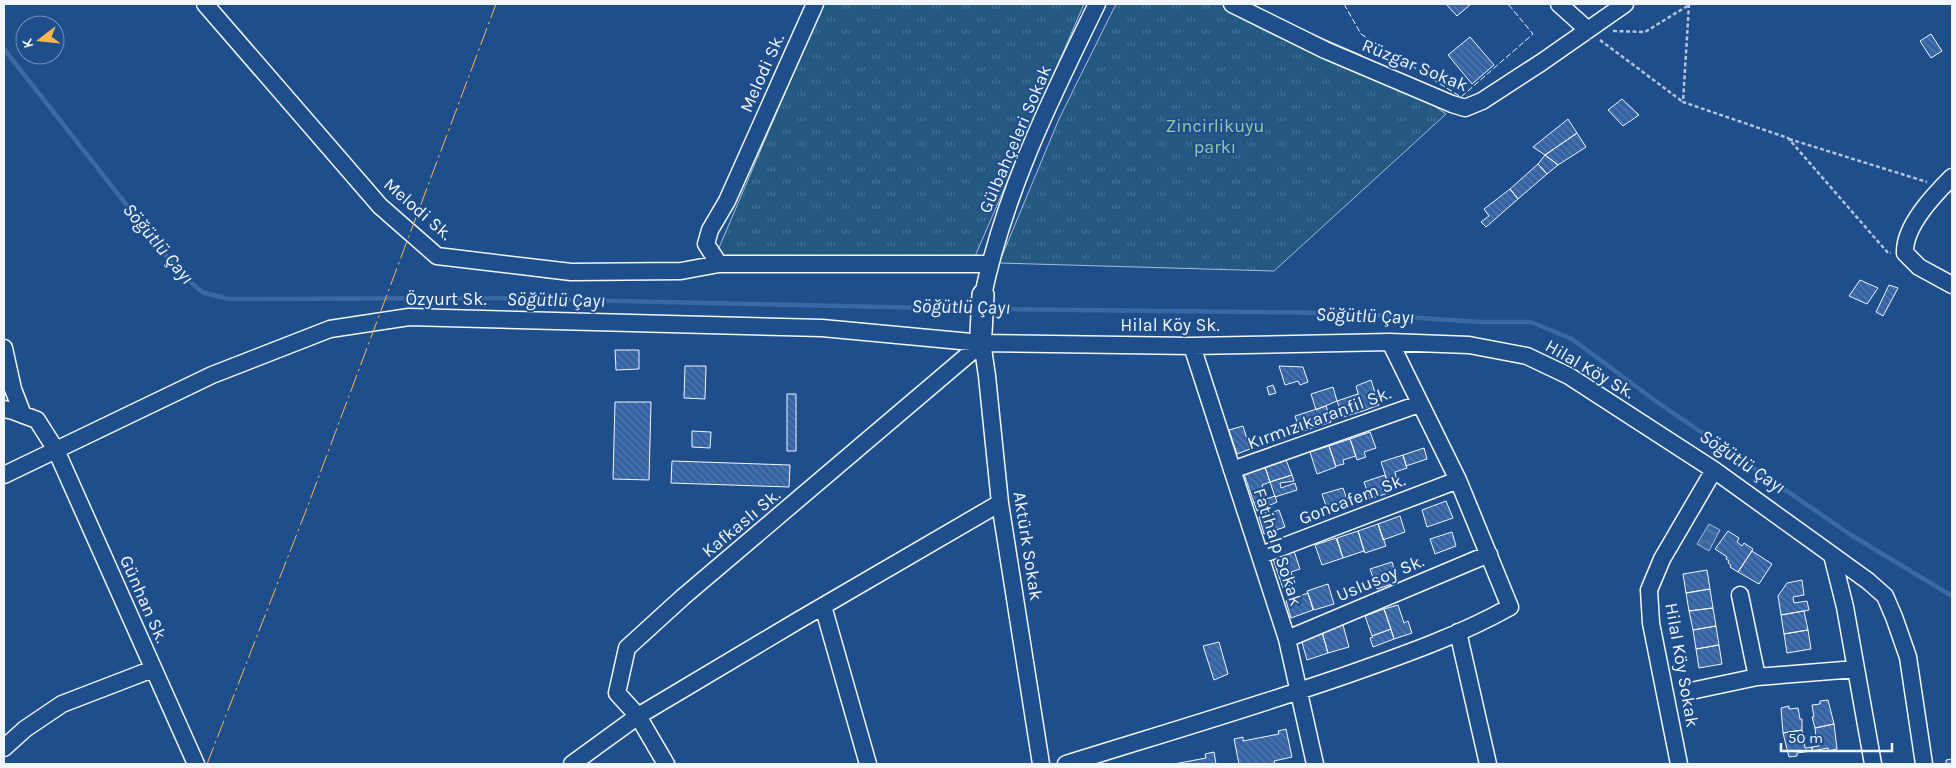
<svg xmlns="http://www.w3.org/2000/svg" width="1956" height="768" font-family="Karla,sans-serif">
<defs>
<pattern id="park-tufts" width="24" height="20" patternUnits="userSpaceOnUse" patternTransform="scale(1.25)"><rect width="24" height="20" fill="#245a82"/><path d="M3 7l-1-3M5 7V3M7 7l1-3M15 17l-1-3M17 17v-4M19 17l1-3" fill="none" stroke="#447295"/></pattern>
<pattern id="water-waves" width="16" height="10" patternUnits="userSpaceOnUse" patternTransform="scale(1.25)"><rect width="16" height="10" fill="#3b69a3"/><path d="M0 5q4-4 8 0t8 0" fill="none" stroke="#587fb1"/></pattern>
<pattern id="building-back-hatch" width="6" height="6" patternUnits="userSpaceOnUse" patternTransform="scale(1.25)"><rect width="6" height="6" fill="#3563a3"/><path d="M-1 5l2 2M0 0l6 6M5-1l2 2" fill="none" stroke="#537ab1"/></pattern>
</defs>
<rect width="100%" height="100%" fill="#1f4e8c"/>
<path fill="url(#park-tufts)" stroke="#a8bbd7" d="M823,4H1084L973,261L715,257Z
M1116,4H1243L1361,55L1446,114L1274,271L999,263L1059,119Z"/>
<path fill="url(#water-waves)" stroke="#a8bbd7" d="M1709,524L1720,530L1709,551L1697,544Z"/>
<g fill="none" stroke-linecap="round" stroke-linejoin="round">
<path stroke="#3b69a3" stroke-width="4.5" d="M4,49L180,273L202,292L228,299L486,298L976,309
M989,309L1345,313L1481,322H1531L1572,339L1657,402L1851,535L1952,596"/>
</g>
<path fill="url(#building-back-hatch)" stroke="#f2f6ff" d="M1446,4H1471L1457,16Z
M1931,34L1942,51L1931,58L1920,41Z
M1470,37L1494,65L1472,84L1448,55Z
M1622,99L1639,115L1623,126L1608,110Z
M1568,119L1577,133L1545,155L1533,147Z
M1577,133L1586,147L1558,165L1545,155Z
M1545,155L1558,165L1547,174L1538,164Z
M1538,164L1547,174L1518,199L1510,189Z
M1510,189L1518,199L1486,227L1481,222L1489,216L1484,209Z
M1860,280L1878,288L1867,304L1849,296Z
M1889,285L1898,288L1883,316L1876,312Z
M615,350H639V369L616,370Z
M685,366H706L705,399L684,398Z
M1279,366L1303,367L1308,382L1300,385L1298,381L1285,385Z
M1371,380L1379,405L1363,411L1356,386Z
M1273,385L1276,393L1269,395L1267,387Z
M1333,387L1337,401L1316,410L1311,394Z
M787,394H796V451H787Z
M1358,394L1363,411L1343,417L1337,401Z
M615,402H651L649,480L613,479Z
M1326,406L1331,422L1300,432L1295,416Z
M1243,426L1250,449L1237,454L1229,430Z
M692,431L711,432L710,448L692,447Z
M1370,432L1376,448L1364,452L1366,457L1357,460L1350,439Z
M1350,439L1356,456L1343,460L1344,464L1336,466L1329,446Z
M1329,446L1336,467L1317,474L1310,452Z
M1424,448L1427,459L1406,466L1403,455Z
M1403,455L1407,468L1395,472L1397,481L1388,483L1381,462Z
M1286,460L1292,475L1270,482L1265,467Z
M672,461L790,465L789,487L671,483Z
M1265,467L1270,482L1262,485L1265,494L1262,495L1264,500L1254,503L1244,474Z
M1292,475L1294,481L1280,483L1281,488L1295,483L1297,490L1275,497L1270,482Z
M1385,475L1391,492L1370,499L1364,482Z
M1343,488L1349,505L1328,512L1322,494Z
M1275,496L1277,502L1257,511L1254,503Z
M1446,501L1453,518L1427,527L1422,510Z
M1279,510L1285,527L1264,534L1259,517L1266,514L1265,512L1269,511L1270,513Z
M1400,516L1405,532L1383,540L1378,524Z
M1378,524L1386,546L1365,553L1358,531Z
M1358,531L1364,551L1343,558L1337,538Z
M1728,531L1739,538L1737,542L1742,546L1744,543L1753,549L1738,572L1730,567L1731,565L1728,563L1729,561L1726,559L1727,557L1715,549Z
M1452,532L1456,546L1435,554L1430,539Z
M1336,538L1343,558L1322,565L1315,545Z
M1294,551L1300,569L1291,572L1295,583L1283,588L1273,559Z
M1752,551L1772,564L1759,584L1738,572Z
M1392,562L1398,582L1377,589L1370,569Z
M1707,570L1710,589L1686,593L1683,574Z
M1802,580L1804,595L1793,597L1794,603L1807,601L1809,610L1781,615L1778,596L1787,583Z
M1328,584L1334,604L1314,610L1307,591Z
M1710,589L1713,608L1689,611L1686,593Z
M1308,593L1313,610L1291,618L1286,601Z
M1398,605L1404,623L1408,621L1412,633L1394,639L1384,609Z
M1713,608L1716,626L1693,630L1689,611Z
M1384,609L1391,629L1372,636L1365,616Z
M1804,611L1808,630L1784,634L1781,615Z
M1343,625L1349,647L1328,653L1322,632Z
M1716,626L1719,645L1696,649L1693,630Z
M1391,629L1394,639L1373,647L1370,638L1373,637L1372,636Z
M1808,630L1811,649L1787,653L1784,634Z
M1322,632L1328,653L1307,660L1301,639Z
M1219,642L1228,674L1214,680L1203,646Z
M1719,645L1722,664L1699,668L1696,649Z
M1828,700L1834,724L1815,728L1812,717H1814L1812,705L1820,704V701Z
M1789,706V709L1798,708L1800,719H1802V730L1783,733L1781,708Z
M1834,724L1837,749L1828,751V748L1812,751V747L1819,746L1817,738H1816L1815,728Z
M1286,729L1292,757L1274,761L1275,764H1239L1234,739L1243,737V741L1279,734L1278,731Z
M1802,730L1805,740H1804L1805,748L1812,747V751L1797,753V756L1789,757L1783,733Z
M1214,752L1216,764H1174L1206,758L1205,754Z
M1952,759V764H1946V760Z"/>
<g fill="none" stroke-linecap="round" stroke-linejoin="round">
<g stroke="#f2f6ff" stroke-width="19">
<path id="minor" d="M205,4L380,206L437,256L571,272L681,271L719,264
M815,4L727,201L710,230L706,244L719,264H990
M1232,4L1325,50L1452,104L1465,108L1482,101L1542,62L1625,4
M1559,4L1588,30
M1952,177C1934,195 1904,226 1905,253L1919,267L1952,285
M983,295C1005,191 1051,98 1097,4
M981,335L987,376L1000,503L1041,764
M1192,346L1287,639L1315,764
M4,348L13,389L23,415
M4,409L13,411L37,420L56,450L196,764
M1232,470L1419,404
M4,475L212,375L330,329L409,317L822,328L982,343L1192,346L1390,342L1469,345L1527,356L1569,376L1714,470L1832,555L1845,607L1873,764
M1261,555L1458,480
M1832,555L1868,581L1885,596L1894,617L1908,657L1924,764
M1740,595L1757,677
M823,606L868,764
M1458,632L1488,764
M1287,639L1489,554
M1691,691L1757,677L1856,669
M4,748L25,729L62,704L153,669
M572,764L638,716L799,620L1000,503
M666,764L638,716L617,693L627,648L683,597L982,343
M1066,764C1162,734 1258,706 1352,673C1406,654 1460,635 1510,607L1458,480L1390,342
M1679,764L1651,623L1649,590L1662,559L1714,470"/>
</g>
<g stroke="#f2f6ff" stroke-width="24">
<path id="major" d="M981,333L983,295"/>
</g>
<path stroke="#b3c4dc" stroke-width="2.5" stroke-dasharray="4 2.5" stroke-linecap="butt" d="M1689,4L1683,102L1788,138L1888,253H1891
M1613,31L1645,32L1689,5
M1600,40L1683,102
M1789,139L1927,182"/>
<use href="#minor" stroke="#1f4e8c" stroke-width="16"/>
<use href="#major" stroke="#1f4e8c" stroke-width="21"/>
<path stroke="#f2f6ff" stroke-width="1" stroke-dasharray="6 2.5" stroke-linecap="butt" d="M1344,4L1361,34L1461,97L1533,34L1508,4"/>
<path stroke="#ffb74d" stroke-width="1" stroke-dasharray="18 4 2.5 4" stroke-linecap="butt" d="M207,764L307,508L496,4"/>
</g>
<g text-anchor="middle" stroke-width="4" stroke-linejoin="round" paint-order="stroke">
<g font-size="18" fill="#f2f6ff" stroke="#1f4e8c">
<text transform="translate(1415 65) rotate(22)" y="6">Rüzgar Sokak</text>
<text transform="translate(762 73) rotate(-66)" y="6">Melodi Sk.</text>
<text transform="translate(1015 139) rotate(-67)" y="6">Gülbahçeleri Sokak</text>
<text transform="translate(418 209) rotate(41)" y="6">Melodi Sk.</text>
<text x="446" y="305">Özyurt Sk.</text>
<text x="1170" y="331">Hilal Köy Sk.</text>
<text transform="translate(1590 369) rotate(30)" y="6">Hilal Köy Sk.</text>
<text transform="translate(1319 418) rotate(-20)" y="6">Kırmızıkaranfil Sk.</text>
<text transform="translate(1352 499) rotate(-21)" y="6">Goncafem Sk.</text>
<text transform="translate(741 523) rotate(-40)" y="6">Kafkaslı Sk.</text>
<text transform="translate(1028 546) rotate(81)" y="6">Aktürk Sokak</text>
<text transform="translate(1278 547) rotate(72)" y="6">Fatihalp Sokak</text>
<text transform="translate(1380 578) rotate(-23)" y="6">Uslusoy Sk.</text>
<text transform="translate(144 599) rotate(66)" y="6">Günhan Sk.</text>
<text transform="translate(1682 665) rotate(80)" y="6">Hilal Köy Sokak</text>
</g>
<g font-size="18" fill="#97c8a6" stroke="#1f4e8c">
<text x="1215" y="132">Zincirlikuyu<tspan x="1215" dy="21">parkı</tspan></text>
</g>
<g font-size="19" font-style="italic" fill="#f2f6ff" stroke="#1f4e8c">
<text transform="translate(159 243) rotate(50)" y="7">Söğütlü Çayı</text>
<text transform="translate(556 299) rotate(1)" y="7">Söğütlü Çayı</text>
<text transform="translate(961 306) rotate(1)" y="7">Söğütlü Çayı</text>
<text transform="translate(1365 315) rotate(2)" y="7">Söğütlü Çayı</text>
<text transform="translate(1743 461) rotate(34)" y="7">Söğütlü Çayı</text>
</g>
</g>
<rect width="1956" height="768" fill="none" stroke="#f2f6ff" stroke-width="10"/>
<g transform="translate(40 40) rotate(254)"><circle r="24" fill="#1f4e8c" stroke="#7391ba"/>
<path d="M0-4L9 19L0 12L-9 19Z" fill="#ffb74d"/>
<text y="-8" font-size="14" font-weight="bold" text-anchor="middle" fill="#f2f6ff">K</text>
</g>
<path d="M1781 743v8h111v-8" fill="none" stroke="#f2f6ff" stroke-width="2.5"/>
<text x="1788" y="743" font-size="15" fill="#f2f6ff" stroke="#1f4e8c" stroke-width="4" paint-order="stroke">50 m</text>
</svg>
